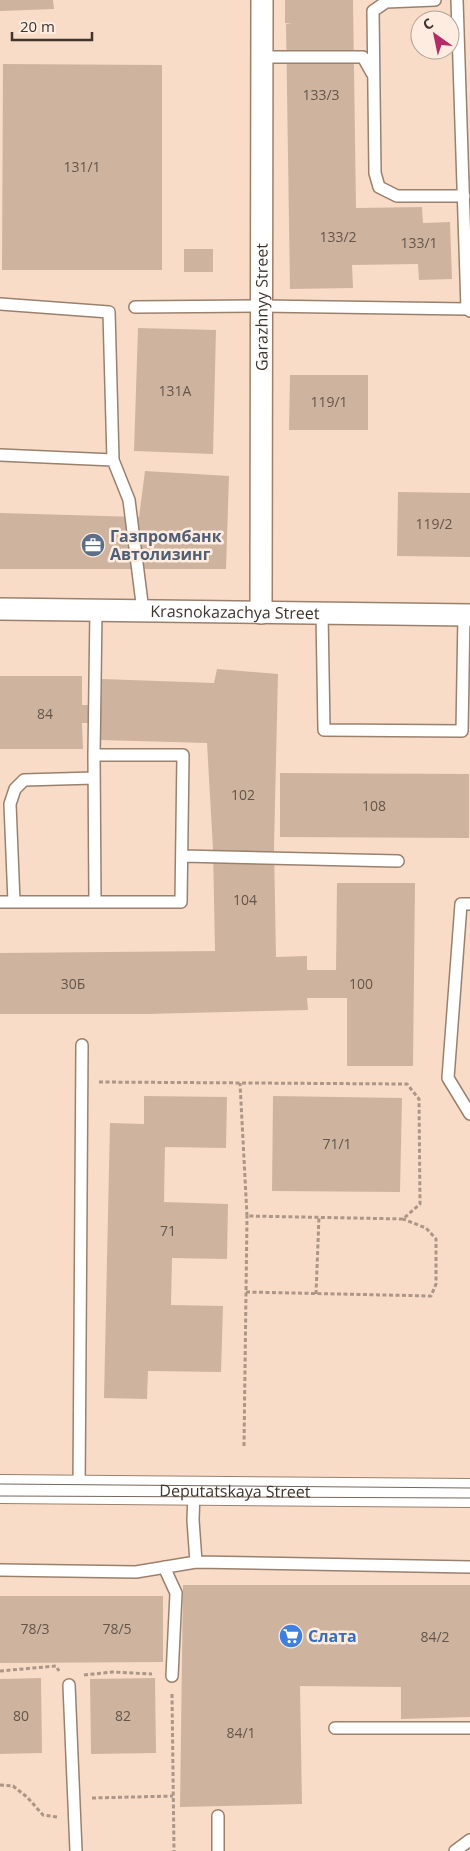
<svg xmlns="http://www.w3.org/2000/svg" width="470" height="1851" font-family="'Open Sans',sans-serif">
<rect width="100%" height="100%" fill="#f8dcc7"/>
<path fill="#ceb49f" d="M0,0H53L54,9L0,11Z
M285,0H353L356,208L422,207L423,223L450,222L452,279L419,280L418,264L352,265L353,288L290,289L286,24H292L285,23Z
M3,64L162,65V270H2Z
M184,249H213V272H184Z
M138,328L216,330L213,454L134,451Z
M290,375H368V430H289Z
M145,471L229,476L226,569H0V513L139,517Z
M398,492L470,493V557L397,556Z
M217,669L278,674L274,847L276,957L307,956V970H336L337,883H415L413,1066H347V998H307L308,1010L147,1014H0V953L215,951L213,849L207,743L100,740L102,679L214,683Z
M0,676H82V705H90L91,723H82L83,749H0Z
M280,773L469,774V838L280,837Z
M144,1096L227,1097L226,1148L165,1147L164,1202L228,1204L227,1259L172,1258L171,1305L223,1306L221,1372L148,1371L147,1399L104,1398L110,1123L144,1124Z
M273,1096L402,1098L400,1192L272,1191Z
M183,1585H470V1717L401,1719V1687L300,1686L302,1804L180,1807Z
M0,1596H163V1662L0,1663Z
M41,1678L42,1753L0,1754V1679Z
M155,1678L156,1753L91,1754L90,1679Z"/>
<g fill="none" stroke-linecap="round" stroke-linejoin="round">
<g stroke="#9a816d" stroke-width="14">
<path id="lane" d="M435,0L386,2L373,11L375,173L379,187L397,196H464
M457,0L467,309
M261,57H363L372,73
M0,304L109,312L113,460L0,455
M135,307L261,306L467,309L470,311
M113,460L129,500L143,611
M322,613L324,730L462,731L464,615
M94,755L95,901
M182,856L398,861
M0,902H181L183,755H94L96,610
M14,902L10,804L15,789L24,780L94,778
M470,904H461L448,1078L470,1114
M79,1490L82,1045
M194,1491L193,1520L196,1562L470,1567
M164,1567L176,1593L172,1676
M0,1570L136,1572L196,1562
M69,1685L76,1851
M335,1728H470
M218,1851V1816
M455,1851L470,1840"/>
</g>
<g stroke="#9a816d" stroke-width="24">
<g id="street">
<path id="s1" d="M0,609L470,615"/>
<path id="s2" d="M261,613L262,0"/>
</g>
</g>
<g stroke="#9a816d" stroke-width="30">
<g id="secondary">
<path id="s3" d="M0,1489L470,1493"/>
</g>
</g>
<path stroke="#ab9687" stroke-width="3" stroke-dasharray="4 2.5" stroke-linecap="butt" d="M99,1082L407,1084L419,1099L420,1204L403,1219L247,1216L240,1083
M246,1292L431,1296L436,1284V1239L426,1228L403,1219
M316,1294L319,1217
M244,1446L247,1216
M0,1671L56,1666L59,1671
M84,1675L113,1672L152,1674
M172,1694L174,1851
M0,1785L13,1786L27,1797L43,1815L57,1817
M92,1798L173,1796"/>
<use href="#lane" stroke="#fff" stroke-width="11"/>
<use href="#street" stroke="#fff" stroke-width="21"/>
<use href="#secondary" stroke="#fff" stroke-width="28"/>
<path stroke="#77675b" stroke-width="1" d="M0,1484L470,1488
M0,1496L470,1498"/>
</g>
<defs>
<g id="office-disc" transform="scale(1.25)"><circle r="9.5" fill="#5c6f8a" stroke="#fdecdf"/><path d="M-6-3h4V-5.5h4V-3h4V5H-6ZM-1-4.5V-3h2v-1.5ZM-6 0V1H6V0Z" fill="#fff"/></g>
<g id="supermarket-disc" transform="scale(1.25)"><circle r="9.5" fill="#3f7fe0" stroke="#fdecdf"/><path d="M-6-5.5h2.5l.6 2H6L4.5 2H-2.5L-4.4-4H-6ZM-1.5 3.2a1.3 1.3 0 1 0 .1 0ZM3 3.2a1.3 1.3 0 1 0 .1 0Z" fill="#fff"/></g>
</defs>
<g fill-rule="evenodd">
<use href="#office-disc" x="93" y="545"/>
<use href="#supermarket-disc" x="291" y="1636"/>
</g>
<g text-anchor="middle" stroke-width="5" stroke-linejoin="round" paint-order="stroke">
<g font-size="14" fill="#64554a">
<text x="321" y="100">133/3</text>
<text x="82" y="172">131/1</text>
<text x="338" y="242">133/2</text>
<text x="419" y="248">133/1</text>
<text x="175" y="396">131А</text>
<text x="329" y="407">119/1</text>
<text x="434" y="529">119/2</text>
<text x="45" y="719">84</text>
<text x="243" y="800">102</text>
<text x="374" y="811">108</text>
<text x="245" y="905">104</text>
<text x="73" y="989">30Б</text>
<text x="361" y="989">100</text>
<text x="337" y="1149">71/1</text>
<text x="168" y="1236">71</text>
<text x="35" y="1634">78/3</text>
<text x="117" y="1634">78/5</text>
<text x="435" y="1642">84/2</text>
<text x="21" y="1721">80</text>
<text x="123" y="1721">82</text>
<text x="241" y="1738">84/1</text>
</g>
<g font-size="16" fill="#40352d" stroke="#fdecdf">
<text dy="6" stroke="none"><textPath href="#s2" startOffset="306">Garazhnyy Street</textPath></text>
<text dy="6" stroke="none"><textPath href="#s1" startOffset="235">Krasnokazachya Street</textPath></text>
<text dy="6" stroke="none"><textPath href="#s3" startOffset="235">Deputatskaya Street</textPath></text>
</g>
<g font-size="16" font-weight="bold" fill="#4e5e75" stroke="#fdecdf" text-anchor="start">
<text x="110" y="542">Газпромбанк<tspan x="110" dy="18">Автолизинг</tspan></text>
</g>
<g font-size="16" font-weight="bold" fill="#366cbe" stroke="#fdecdf" text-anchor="start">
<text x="308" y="1642">Слата</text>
</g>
</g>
<g transform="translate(435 35) rotate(327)"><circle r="24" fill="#fdecdf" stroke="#b1a398"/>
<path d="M0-4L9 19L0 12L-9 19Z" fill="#b52b67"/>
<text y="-8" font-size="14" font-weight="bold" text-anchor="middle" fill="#40352d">С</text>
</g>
<path d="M12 32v8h80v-8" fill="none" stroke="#40352d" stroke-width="2.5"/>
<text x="20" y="32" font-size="15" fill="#40352d" stroke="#fdecdf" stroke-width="4" paint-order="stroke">20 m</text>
</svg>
